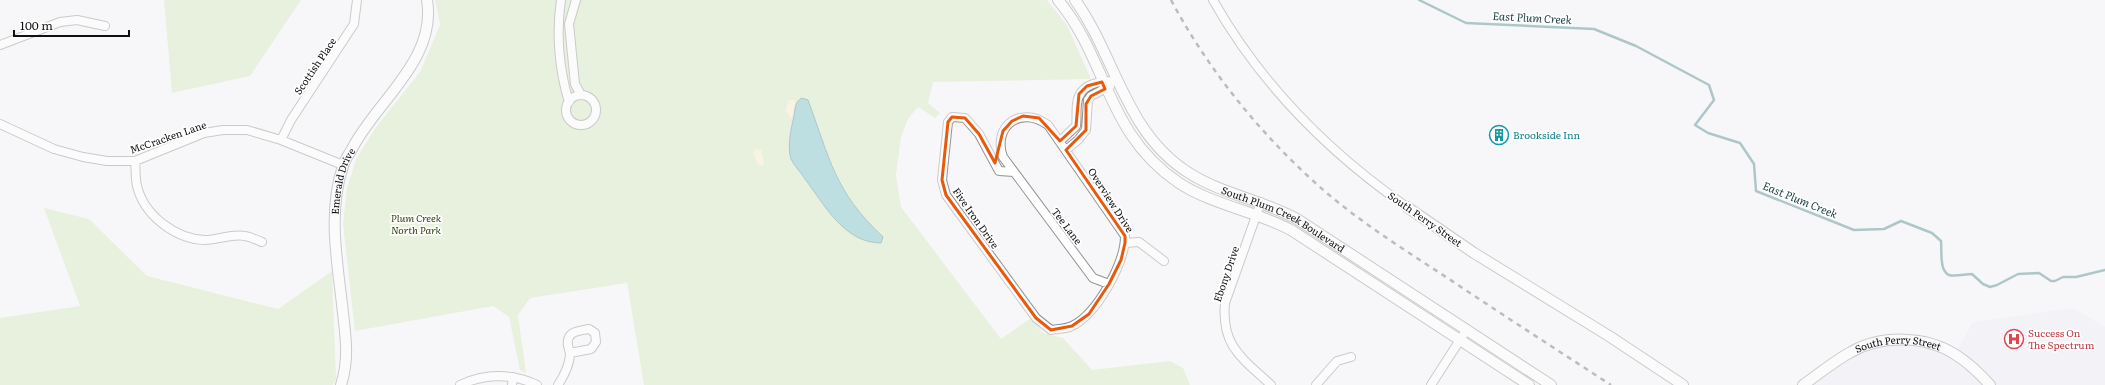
<svg xmlns="http://www.w3.org/2000/svg" width="2105" height="385" font-family="Literata,serif">
<rect width="100%" height="100%" fill="#f7f7f9"/>
<path fill="#ecebf4" d="M2073,308L2105,327V385H1803L1840,358L1902,340L1955,354L1973,322Z"/>
<path fill="#d6e7bc" d="M164,0H301L250,76L172,93Z
M435,0H1047L1067,25L1091,79L933,82L928,103L940,113L935,118L918,107L908,119L901,137L896,175L901,207L1001,339L1031,318L1043,333L1063,338L1092,370L1170,361L1183,368L1190,385H644L627,283L530,298L518,315L526,373L520,370L509,317L493,306L355,331L343,224L347,188L356,159L376,127L420,72L440,25Z
M44,208L89,219L147,276L278,309L332,271L336,379L333,385H0V318L80,306Z"/>
<path fill="#f8eec8" d="M789,100H795L792,119L785,110Z
M756,149L761,150L764,163L762,166L757,164L753,152Z"/>
<path fill="#77c0c4" stroke="#588b8e" d="M802,98L808,100C830,159 834,191 883,237L881,243C844,243 824,204 805,179C801,172 794,166 791,159C787,146 791,129 794,116C795,110 795,101 802,98Z"/>
<g fill="none" stroke-linecap="round" stroke-linejoin="round">
<path stroke="#588b8e" stroke-width="2.5" d="M1419,0L1466,23L1594,29L1636,46L1709,85L1714,100L1695,125L1708,133L1740,143L1754,164L1756,191L1854,230L1884,229L1901,221L1932,233L1941,241C1942,250 1939,271 1949,275C1955,277 1965,274 1972,274L1983,284L1990,287L1997,285L2018,274L2039,273L2051,281H2055L2063,277H2076L2105,270"/>
<g stroke="#939394" stroke-width="10">
<path id="minor" d="M561,0C556,33 559,70 569,102
M576,0L569,24L575,84L581,95
M1213,0C1260,83 1328,152 1407,207
M0,45L60,22L77,20L105,26
M566 110a15 15 0 1 1 30 0a15 15 0 1 1-30 0Z
M0,124L54,149L83,157L107,161H135L204,133L223,130H247L281,140L343,165
M281,140L291,120L354,24L357,0
M1060,141L1076,126C1077,119 1076,111 1077,104C1079,83 1100,81 1117,81
M1066,150L1078,140L1086,130L1088,100L1091,96L1110,86
M135,161C136,169 135,178 137,186C144,215 175,239 205,240C218,240 233,233 245,236C251,237 257,240 262,242
M1014,172L999,171L979,134L965,118L952,117L948,122L942,180L946,195L1036,318L1051,330C1057,329 1066,329 1072,326C1097,314 1125,263 1125,236L1048,125C1021,105 992,126 1003,157L1093,278L1109,284
M1261,202L1225,303C1221,346 1242,358 1271,385
M1125,243L1139,242L1164,261
M460,385C486,373 511,373 537,385
M512,385L513,377
M558,385C564,376 569,366 570,355C570,352 569,349 568,346C566,331 578,331 589,329L595,333L596,342L591,349L570,353
M1316,385L1337,361L1351,357
M1431,385L1467,329"/>
</g>
<g stroke="#939394" stroke-width="12">
<g id="tertiary">
<path d="M1058,0C1108,60 1106,134 1179,183C1213,205 1255,211 1291,230L1529,385"/>
<path id="s1" d="M1075,0C1116,57 1125,133 1189,173C1222,194 1262,200 1297,219L1551,385"/>
<path d="M1407,207L1474,253L1609,336L1683,385"/>
<path id="s2" d="M341,385C349,360 346,339 343,313C338,265 327,214 343,166C345,159 350,153 353,147C378,100 437,59 427,0"/>
<path id="s3" d="M1803,385C1819,374 1834,361 1851,352C1881,335 1926,335 1956,355C1969,363 1980,374 1990,385"/>
</g>
</g>
<use href="#minor" stroke="#fff" stroke-width="8"/>
<use href="#tertiary" stroke="#fff" stroke-width="10"/>
<path stroke="#737374" stroke-width="2.5" stroke-dasharray="5 5" stroke-linecap="butt" d="M1171,0C1210,73 1265,140 1328,194C1366,226 1408,252 1449,279C1503,315 1557,350 1611,385"/>
</g>
<path d="M0 0H2105V385H0ZM1102,82L1105,89L1091,96L1086,104V130L1066,150L1125,236V243L1121,260L1109,284L1089,314L1072,326L1051,330L1036,318L946,195L942,180L948,122L952,117L965,118L979,134L995,163L1003,131L1012,121L1023,116L1039,118L1060,141L1076,126L1079,94L1087,86Z" fill="#f7f7f9" fill-opacity=".55" fill-rule="evenodd"/>
<path fill="none" stroke="#e8590c" stroke-width="3" stroke-linejoin="round" d="M1102,82L1105,89L1091,96L1086,104V130L1066,150L1125,236V243L1121,260L1109,284L1089,314L1072,326L1051,330L1036,318L946,195L942,180L948,122L952,117L965,118L979,134L995,163L1003,131L1012,121L1023,116L1039,118L1060,141L1076,126L1079,94L1087,86Z"/>
<defs>
<g id="building-ring" transform="scale(1)"><circle r="9.5" fill="#fff" stroke="#0f9aa8" stroke-width="1.5"/><path d="M-4-6H4V6H1V3H-1V6H-4ZM-2.5-4.3h1.7v1.8h-1.7ZM.8-4.3h1.7v1.8H.8ZM-2.5-1h1.7V.8h-1.7ZM.8-1h1.7V.8H.8Z" fill="#0f9aa8"/></g>
<g id="hospital-ring" transform="scale(1)"><circle r="9.5" fill="#fff" stroke="#e0444e" stroke-width="1.5"/><path d="M-5-5h3v3.5h4V-5h3V5h-3V1.5h-4V5h-3Z" fill="#e0444e"/></g>
</defs>
<g fill-rule="evenodd">
<use href="#building-ring" x="1499" y="135"/>
<use href="#hospital-ring" x="2014" y="339"/>
</g>
<g text-anchor="middle" stroke-width="3.5" stroke-linejoin="round" paint-order="stroke">
<g font-size="10" fill="#101010" stroke="#fff">
<text transform="translate(315 66) rotate(-56)" y="4">Scottish Place</text>
<text transform="translate(168 137) rotate(-19)" y="4">McCracken Lane</text>
<text dy="4" stroke="none"><textPath href="#s2" startOffset="206">Emerald Drive</textPath></text>
<text transform="translate(1111 200) rotate(57)" y="4">Overview Drive</text>
<text transform="translate(976 218) rotate(55)" y="4">Five Iron Drive</text>
<text dy="4" stroke="none"><textPath href="#s1" startOffset="315">South Plum Creek Boulevard</textPath></text>
<text transform="translate(1425 219) rotate(35)" y="4">South Perry Street</text>
<text transform="translate(1067 226) rotate(53)" y="4">Tee Lane</text>
<text transform="translate(1226 274) rotate(-71)" y="4">Ebony Drive</text>
<text dy="4" stroke="none"><textPath href="#s3" startOffset="107">South Perry Street</textPath></text>
</g>
<g font-size="10" fill="#0d838f" stroke="#fff" text-anchor="start">
<text x="1513" y="139">Brookside Inn</text>
</g>
<g font-size="10" font-style="italic" fill="#32440b" stroke="#fff">
<text x="416" y="222">Plum Creek<tspan x="416" dy="12">North Park</tspan></text>
</g>
<g font-size="10" fill="#be3a42" stroke="#fff" text-anchor="start">
<text x="2028" y="337">Success On<tspan x="2028" dy="12">The Spectrum</tspan></text>
</g>
<g font-size="11" font-style="italic" fill="#1b3f41" stroke="#fff">
<text transform="translate(1532 18) rotate(3)" y="4">East Plum Creek</text>
<text transform="translate(1800 200) rotate(22)" y="4">East Plum Creek</text>
</g>
</g>
<path d="M14 30v6h115v-6" fill="none" stroke="#101010" stroke-width="2"/>
<text x="20" y="30" font-size="12" fill="#101010" stroke="#ffffff" stroke-width="3" paint-order="stroke">100 m</text>
</svg>
